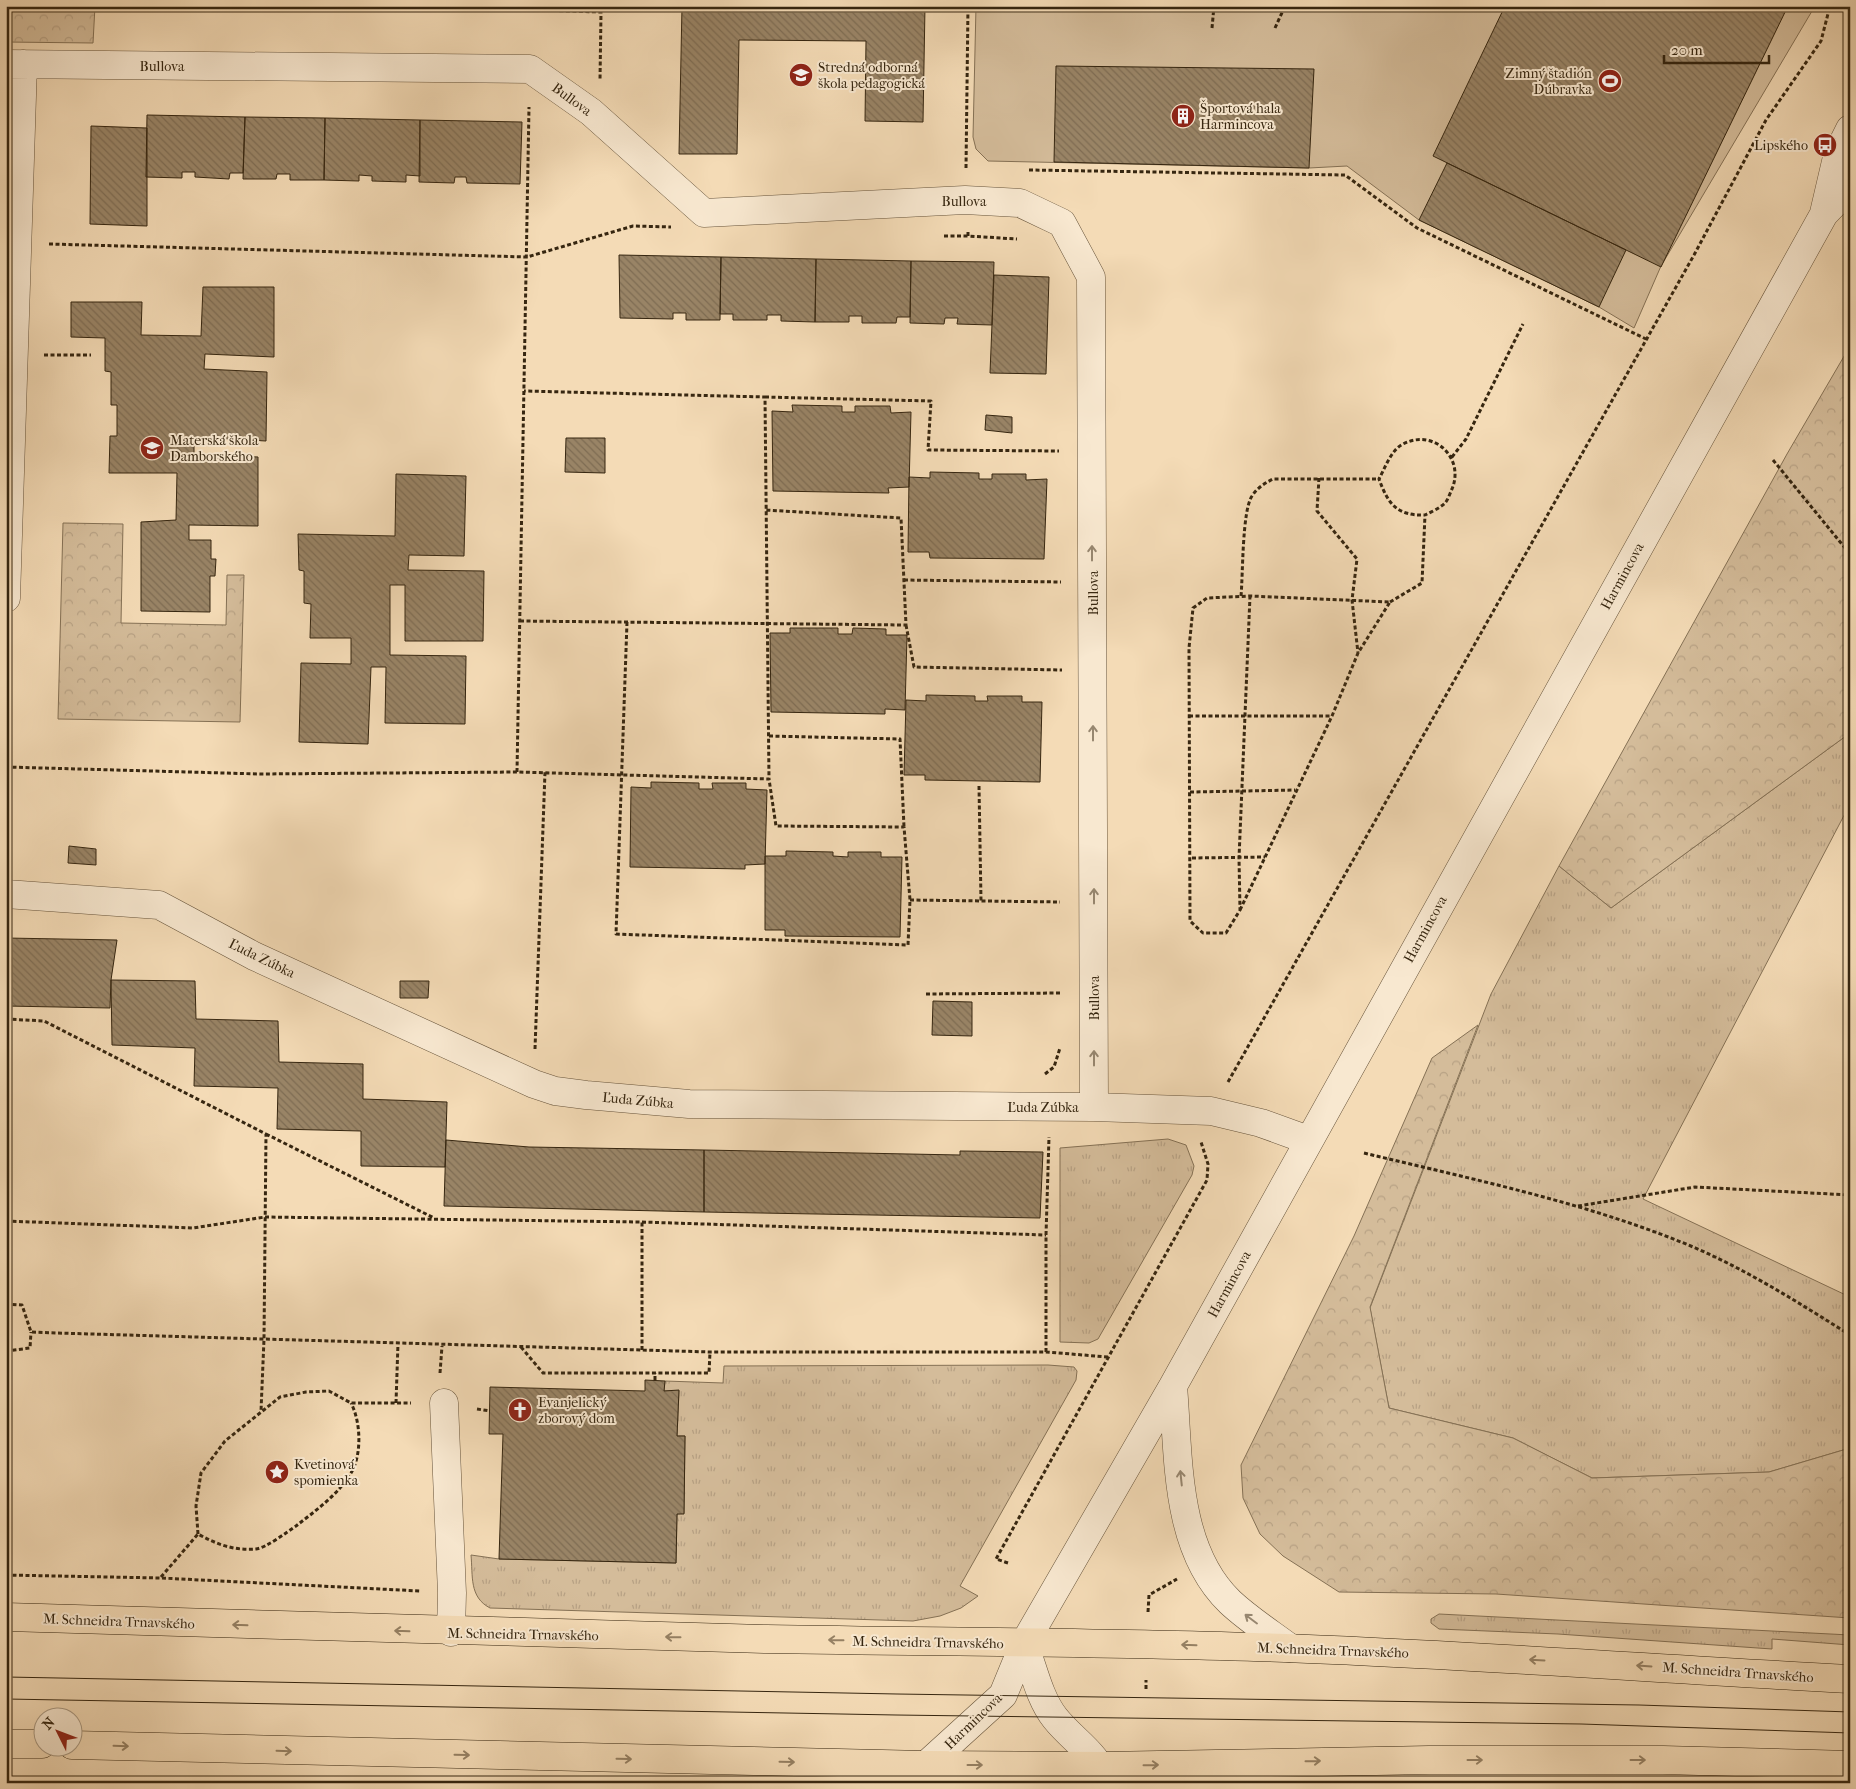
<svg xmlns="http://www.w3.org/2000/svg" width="1856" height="1789" font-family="'IM FELL French Canon',serif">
<defs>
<pattern id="grass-tufts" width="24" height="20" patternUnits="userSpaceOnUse" patternTransform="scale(1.25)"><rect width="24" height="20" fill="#d4bc9a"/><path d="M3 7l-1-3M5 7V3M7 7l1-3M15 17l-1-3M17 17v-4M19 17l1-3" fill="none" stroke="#b7a184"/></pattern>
<pattern id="forest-crowns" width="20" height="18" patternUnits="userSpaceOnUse" patternTransform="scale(1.25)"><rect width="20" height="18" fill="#d4bc9a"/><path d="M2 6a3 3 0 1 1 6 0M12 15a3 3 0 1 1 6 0" fill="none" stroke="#b7a184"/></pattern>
<pattern id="building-back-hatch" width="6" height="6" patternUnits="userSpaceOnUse" patternTransform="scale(1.25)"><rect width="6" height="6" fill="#998466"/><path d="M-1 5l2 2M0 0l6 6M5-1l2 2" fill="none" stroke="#7e6c53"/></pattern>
</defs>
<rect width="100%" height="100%" fill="#f4dbb6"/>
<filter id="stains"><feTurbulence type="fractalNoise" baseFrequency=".004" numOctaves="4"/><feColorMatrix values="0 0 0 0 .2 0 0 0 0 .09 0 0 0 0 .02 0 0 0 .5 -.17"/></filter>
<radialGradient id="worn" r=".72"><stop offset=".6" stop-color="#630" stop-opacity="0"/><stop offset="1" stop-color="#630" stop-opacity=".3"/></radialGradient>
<path fill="url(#grass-tufts)" stroke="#857155" d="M1850,733V804L1643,1199L1850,1297V1448L1769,1472L1592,1478L1513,1438L1389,1408L1370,1308L1491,994L1559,866L1611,908Z
M1168,1139L1186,1145L1194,1166L1192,1175L1098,1339L1089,1343L1060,1342V1148Z
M1048,1365L1074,1367L1077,1371L1076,1380L960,1586L978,1596L961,1608L940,1616L913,1621L490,1608C469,1597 473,1576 471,1555L499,1559L676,1563L677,1514L684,1513L685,1436H677L679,1391H664L665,1381L723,1383L724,1366Z
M1439,1614L1850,1635V1645L1772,1639V1649L1558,1634L1439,1629L1431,1623V1619Z"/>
<path fill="url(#forest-crowns)" stroke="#857155" d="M6,6H95L93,43L6,42Z
M1850,346V733L1611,908L1559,866L1787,454Z
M63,523L123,524L121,623L226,625L227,575H244L240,722L58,719Z
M1478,1025L1370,1307L1389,1408L1513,1438L1592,1478L1769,1472L1850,1448V1618L1496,1594L1339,1592L1283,1556L1260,1534L1243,1498L1241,1465L1354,1236L1432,1058Z"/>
<path fill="#d4bc9a" stroke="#857155" d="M976,6H1815L1661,266L1634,328L1599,307L1419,220L1347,166L1309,168L988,161L976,149L973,137Z"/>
<path fill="url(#building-back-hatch)" stroke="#362610" d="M682,6H925L923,122L865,121L866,41L739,40L737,154H679Z
M1505,6H1788L1661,267L1433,156Z
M1056,66L1314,69L1309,168L1054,162Z
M147,115L245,117L243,173H230L229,179L195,177V172H182V178L146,177Z
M245,117L325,118L324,180H290V174H277L276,179H243Z
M325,118L420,120V176L406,175V182L372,181V176L359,175V181L324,180Z
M420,120L522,122L520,184L467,183L466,177H455L454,183L419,182Z
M91,126L147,128V226L90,224Z
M1447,163L1626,250L1599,307L1419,220Z
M619,255L721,257L720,320H686V313H673V319L620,318Z
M721,257L816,259L815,322L781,321V315H767V320H733V314H720Z
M816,259L911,261L910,317H897L896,323H862V316H849V322H815Z
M911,261L994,262L992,325L957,324L958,318H945L944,324L910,323Z
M994,275L1049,277L1046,374L990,373Z
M203,287H274V357L205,354L204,369L267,372L266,441L194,437V454L258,457V526L189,525V540H211V559H216L215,576H210V612L141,611V522L176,520L177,473H109L110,436H117V405H111V372L105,371V338L71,337V302H142L141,335L201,336Z
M792,405L842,406V412H855V406H890L891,413L911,412L909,487L888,488L889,493L773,491L772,411L793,412Z
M986,415L1012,417V433L985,430Z
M566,438H605V473L565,472Z
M930,472L979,473V479H992V474H1026V480L1047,479L1044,559L930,558L929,552H908L909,477L930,478Z
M396,474L466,476L464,556L409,555L408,570L484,571L483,641H405V585H390V655L466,656L465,724L385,723L386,667H371L368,744L299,742L301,663L351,664V638H310L311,604L304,603V571L299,570L298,534L395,536Z
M790,628H838V634H852L853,628L886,629V635H907L905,710L885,709V714L771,712L770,633H790Z
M926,695L975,696V701H988L987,696H1022V702H1042L1040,782L925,780V775H904L906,700L926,701Z
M651,782L699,783V789H713L712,783H746V789L767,790L765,864L745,865V869L630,867L631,787L651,788Z
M69,846L96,849V865L68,863Z
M786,851L833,852V856L848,857V852H881V857H902L900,937L785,936V930H765V856H786Z
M6,938L117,940L111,980L110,1008L6,1006Z
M111,980L195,981L196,1019L278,1021L279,1062L363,1064V1099L447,1102L445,1167L361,1166V1131L277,1129L278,1088L194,1086L195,1048L112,1045Z
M400,981H429L428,998H400Z
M933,1001L972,1002V1036L932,1035Z
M446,1140L529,1147L704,1150V1212L444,1206Z
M704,1150L960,1155V1151L1043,1152L1040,1218L704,1212Z
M645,1380L665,1381L664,1391L679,1390L677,1436H685L684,1514H677L676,1563L499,1559L503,1434H489L490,1387L645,1391Z"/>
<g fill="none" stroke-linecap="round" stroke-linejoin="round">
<g stroke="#66533a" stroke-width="29">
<path id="minor" d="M6,64L530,69L591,112L704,213L965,200L1020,203L1062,223L1091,277L1094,1107
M1824,213L1838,153L1850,129
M6,598L23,64
M6,894L159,905L254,956L534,1084L555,1091L586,1095L689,1104L1094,1107L1211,1111L1261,1123L1308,1140
M1173,1386C1179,1456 1174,1548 1230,1602C1248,1619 1270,1633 1290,1648
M444,1403L452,1593L451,1632
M1024,1644C1033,1667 1039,1698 1055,1718C1074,1742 1097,1752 1107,1783
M926,1765L1003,1695L1024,1644L1173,1386L1824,214L1850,187"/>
</g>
<g stroke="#362610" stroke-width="29">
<path id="major" d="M6,1617C260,1626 513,1634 766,1639C939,1642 1112,1642 1285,1648C1474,1655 1661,1669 1850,1679
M6,1744H42
M72,1745L926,1765L1102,1766L1429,1760H1663L1850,1765"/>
</g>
<path stroke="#362610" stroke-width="3" stroke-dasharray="4 2.5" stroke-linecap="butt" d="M410,6L601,12L600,80
M1212,28L1214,6
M1275,28L1285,6
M966,168L968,6
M1029,170L1345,175L1417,228L1646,339
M968,232V236L1017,239
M944,236H968
M49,244L527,257L633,226L671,227
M44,355H91
M765,397L931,401L928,450L1059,451
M1452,457L1466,439L1523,324
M1773,460L1850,554
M1319,478L1317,511L1357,559L1352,600L1358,653
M904,580L1061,582
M1241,596C1243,575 1242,511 1252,496C1257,488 1265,483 1273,479H1379
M1390,602L1422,583L1425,515C1431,512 1440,508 1445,503C1448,500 1450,493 1452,489C1465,458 1434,428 1403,444C1391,450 1385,468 1379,479C1388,504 1397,516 1425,515
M520,621L906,625L901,518L766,510
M627,622L616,934L908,945L910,900L904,827L776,826L769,779
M906,625L914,667L1062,670
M1189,716H1332
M769,736L900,739L904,827
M6,767L260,774L517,772L769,779L765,397L524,391
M517,772L529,107
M979,786L981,901
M1190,792L1295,790
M1192,858L1265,857
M910,900L1060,902
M1240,910L1332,716L1358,653L1390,602L1250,596L1207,598L1193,608L1189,648L1190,921L1203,933H1226L1240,910L1239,858L1250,596
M926,994L1061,993
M6,1019L44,1021L266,1134L264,1339L261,1411
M535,1049L545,772
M1045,1074L1054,1067L1060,1048
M1228,1082L1694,255L1766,120L1821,41L1830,6
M266,1134L434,1218
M1364,1153C1471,1179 1579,1201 1681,1242C1741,1266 1796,1301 1850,1335
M1578,1206L1695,1187L1850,1195
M6,1221L193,1228L265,1217L642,1222L1046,1235
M6,1304L22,1305L31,1332L57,1333L710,1352H1046L1108,1357
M521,1347L543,1373H709L710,1352
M642,1350V1222
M6,1351L30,1348L31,1332
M1046,1352V1235L1049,1137
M440,1373L442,1346
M655,1380V1373
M396,1403L398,1343
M477,1409L490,1411
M198,1534L196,1506L201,1473L225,1441L280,1397L306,1392L329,1391L351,1403H411
M1008,1563L996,1559L1207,1180L1208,1164L1201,1142
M6,1575L161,1578L420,1591
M161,1577L198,1534C216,1544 234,1551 256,1549C266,1548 287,1532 296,1526C315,1511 338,1495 351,1473C362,1455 361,1422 351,1403
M1148,1612L1149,1595L1177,1579
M1146,1689V1680"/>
<use href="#minor" stroke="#f8e8d0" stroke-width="28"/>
<use href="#major" stroke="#f4dbb6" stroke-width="28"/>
<path stroke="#362610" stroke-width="1" d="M6,1677L897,1694L1639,1705L1850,1712
M6,1699L896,1715L1581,1724L1850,1733"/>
</g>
<defs><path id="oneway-shaft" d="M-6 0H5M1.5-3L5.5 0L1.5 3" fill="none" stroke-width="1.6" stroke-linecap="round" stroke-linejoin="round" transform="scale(1.25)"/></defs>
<g stroke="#978770">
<use href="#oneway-shaft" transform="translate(1092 553) rotate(-90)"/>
<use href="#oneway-shaft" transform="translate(1093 733) rotate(-90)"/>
<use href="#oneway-shaft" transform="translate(1094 896) rotate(-90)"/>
<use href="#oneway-shaft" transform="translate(1094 1058) rotate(-90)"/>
<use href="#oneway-shaft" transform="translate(1181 1478) rotate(-96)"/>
<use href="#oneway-shaft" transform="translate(1251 1619) rotate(-143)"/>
</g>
<g stroke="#958063">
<use href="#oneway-shaft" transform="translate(240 1625) rotate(-178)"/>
<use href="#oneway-shaft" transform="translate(402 1631) rotate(-178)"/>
<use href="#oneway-shaft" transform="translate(673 1637) rotate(-179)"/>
<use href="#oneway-shaft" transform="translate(836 1640) rotate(-179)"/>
<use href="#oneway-shaft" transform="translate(1189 1645) rotate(-178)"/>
<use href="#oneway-shaft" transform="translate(1537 1660) rotate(-177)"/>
<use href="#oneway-shaft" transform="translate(1644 1666) rotate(-176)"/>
<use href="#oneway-shaft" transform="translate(121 1746) rotate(2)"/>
<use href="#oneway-shaft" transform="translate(284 1751) rotate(2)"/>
<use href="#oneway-shaft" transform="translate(462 1755) rotate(1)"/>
<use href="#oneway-shaft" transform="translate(624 1759) rotate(1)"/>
<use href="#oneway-shaft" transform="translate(1475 1760)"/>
<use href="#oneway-shaft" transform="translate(1638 1760)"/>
<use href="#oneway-shaft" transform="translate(1313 1761) rotate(-1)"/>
<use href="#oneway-shaft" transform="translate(787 1762) rotate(1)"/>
<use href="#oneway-shaft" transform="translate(975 1765)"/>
<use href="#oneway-shaft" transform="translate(1151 1765) rotate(-1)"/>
</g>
<defs>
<g id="school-disc" transform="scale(1.25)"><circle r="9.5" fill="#8f2418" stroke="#f8e8d0"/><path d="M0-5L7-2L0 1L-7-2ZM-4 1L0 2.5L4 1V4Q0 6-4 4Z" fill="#fff"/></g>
<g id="stadium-disc" transform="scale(1.25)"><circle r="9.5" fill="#8f2418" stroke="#f8e8d0"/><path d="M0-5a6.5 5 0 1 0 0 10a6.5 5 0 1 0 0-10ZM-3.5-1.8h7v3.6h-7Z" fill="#fff"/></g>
<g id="building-disc" transform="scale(1.25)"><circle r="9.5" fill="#8f2418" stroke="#f8e8d0"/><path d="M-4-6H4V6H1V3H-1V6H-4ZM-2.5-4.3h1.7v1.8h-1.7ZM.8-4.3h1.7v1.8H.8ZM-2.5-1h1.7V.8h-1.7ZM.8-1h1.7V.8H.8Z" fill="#fff"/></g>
<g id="bus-disc" transform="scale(1.25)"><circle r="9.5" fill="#8f2418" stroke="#f8e8d0"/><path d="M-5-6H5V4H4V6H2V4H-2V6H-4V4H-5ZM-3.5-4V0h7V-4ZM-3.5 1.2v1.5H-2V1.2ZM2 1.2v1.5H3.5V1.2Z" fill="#fff"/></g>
<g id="church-disc" transform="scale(1.25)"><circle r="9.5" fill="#8f2418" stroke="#f8e8d0"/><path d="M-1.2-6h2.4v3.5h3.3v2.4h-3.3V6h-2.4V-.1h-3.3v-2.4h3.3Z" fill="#fff"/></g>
<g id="sight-disc" transform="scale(1.25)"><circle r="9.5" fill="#8f2418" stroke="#f8e8d0"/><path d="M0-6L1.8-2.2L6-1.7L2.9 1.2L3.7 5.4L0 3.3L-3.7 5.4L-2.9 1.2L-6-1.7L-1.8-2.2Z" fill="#fff"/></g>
</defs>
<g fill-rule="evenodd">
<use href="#school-disc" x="801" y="75"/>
<use href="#stadium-disc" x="1610" y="81"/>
<use href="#building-disc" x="1183" y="116"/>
<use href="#bus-disc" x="1825" y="145"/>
<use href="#school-disc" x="152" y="448"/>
<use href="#church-disc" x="520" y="1410"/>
<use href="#sight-disc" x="277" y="1472"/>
</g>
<g text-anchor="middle" stroke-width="4" stroke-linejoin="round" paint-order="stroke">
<g font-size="14" fill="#362610" stroke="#f8e8d0">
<text x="162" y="71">Bullova</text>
<text transform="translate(572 99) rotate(36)" y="5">Bullova</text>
<text x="964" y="206">Bullova</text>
<text transform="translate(1622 576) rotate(-61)" y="5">Harmincova</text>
<text transform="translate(1093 593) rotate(-90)" y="5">Bullova</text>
<text transform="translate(1425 929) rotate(-61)" y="5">Harmincova</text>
<text transform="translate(262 958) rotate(26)" y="5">Ľuda Zúbka</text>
<text transform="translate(1094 998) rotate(-90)" y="5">Bullova</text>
<text transform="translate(638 1100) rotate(5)" y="5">Ľuda Zúbka</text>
<text x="1043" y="1112">Ľuda Zúbka</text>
<text transform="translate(1229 1284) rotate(-61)" y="5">Harmincova</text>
<text transform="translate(119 1621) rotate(2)" y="5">M. Schneidra Trnavského</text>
<text transform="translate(523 1634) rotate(1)" y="5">M. Schneidra Trnavského</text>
<text transform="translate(928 1642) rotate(1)" y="5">M. Schneidra Trnavského</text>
<text transform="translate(1333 1650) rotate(2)" y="5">M. Schneidra Trnavského</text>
<text transform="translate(1738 1672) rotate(4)" y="5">M. Schneidra Trnavského</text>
<text transform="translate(973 1721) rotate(-44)" y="5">Harmincova</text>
</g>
<g font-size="14" fill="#362610" stroke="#f8e8d0" text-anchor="start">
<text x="818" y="72">Stredná odborná<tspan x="818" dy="16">škola pedagogická</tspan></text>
<text x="1592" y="78" text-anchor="end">Zimný štadión<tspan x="1592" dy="16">Dúbravka</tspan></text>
<text x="1200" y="113">Športová hala<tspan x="1200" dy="16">Harmincova</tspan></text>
<text x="1808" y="150" text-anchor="end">Lipského</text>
<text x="170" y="445">Materská škola<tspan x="170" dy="16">Damborského</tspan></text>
<text x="538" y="1407">Evanjelický<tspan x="538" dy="16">zborový dom</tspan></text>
<text x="294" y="1469">Kvetinová<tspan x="294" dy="16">spomienka</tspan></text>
</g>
</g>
<rect width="1856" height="1789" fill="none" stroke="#f4dbb6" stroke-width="25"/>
<rect x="8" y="8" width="1841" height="1774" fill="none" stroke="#362610" stroke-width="2.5"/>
<rect x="12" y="12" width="1831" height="1764" fill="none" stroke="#362610"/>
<g transform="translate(58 1732) rotate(312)"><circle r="24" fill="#f8e8d0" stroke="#aa9a83"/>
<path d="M0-4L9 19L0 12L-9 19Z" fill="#8f2418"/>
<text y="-8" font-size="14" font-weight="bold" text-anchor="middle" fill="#362610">N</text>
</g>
<path d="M1664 55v8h105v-8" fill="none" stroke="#362610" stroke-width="2.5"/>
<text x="1671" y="55" font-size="15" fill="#362610" stroke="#f8e8d0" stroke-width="4" paint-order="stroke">20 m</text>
<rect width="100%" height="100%" filter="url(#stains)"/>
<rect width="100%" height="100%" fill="url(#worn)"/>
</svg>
